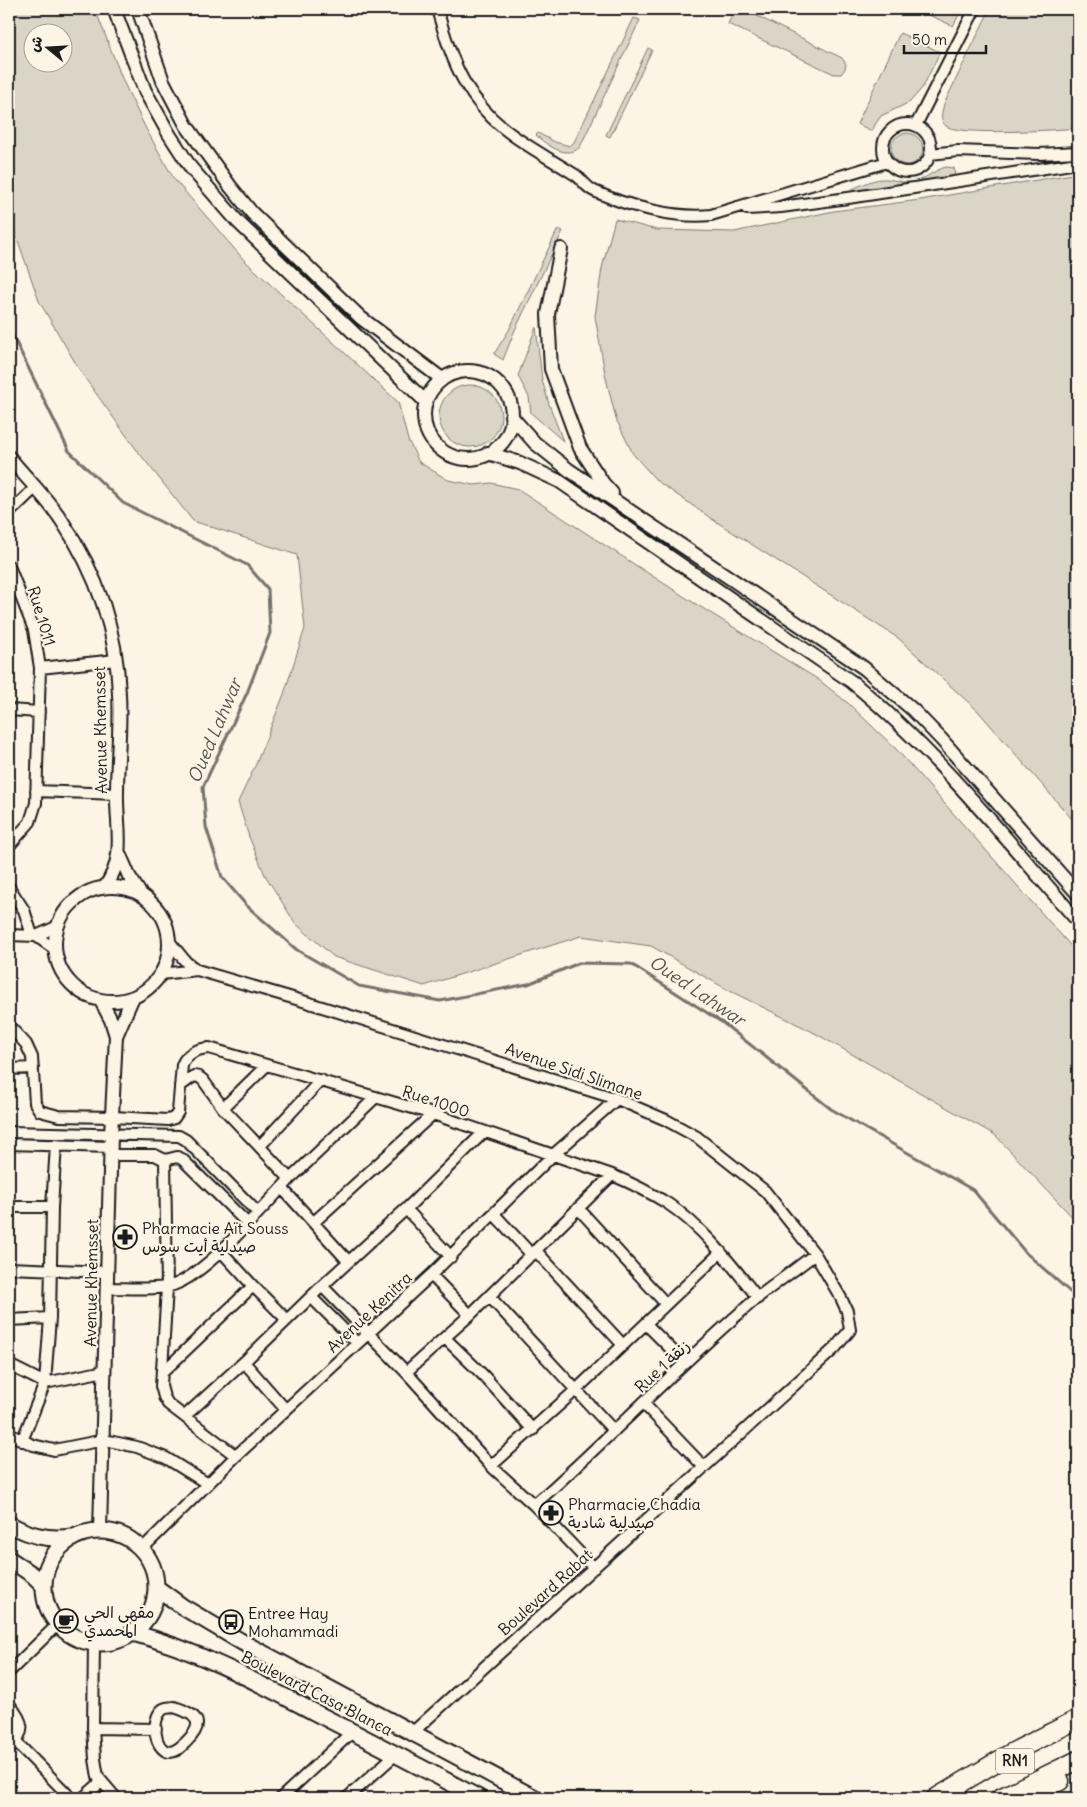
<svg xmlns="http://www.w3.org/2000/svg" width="1087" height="1807" font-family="Delius,'Playpen Sans Arabic',sans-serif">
<rect width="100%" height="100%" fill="#fcf5e5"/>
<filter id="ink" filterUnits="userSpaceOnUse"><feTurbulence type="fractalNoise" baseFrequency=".02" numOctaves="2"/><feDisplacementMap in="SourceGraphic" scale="10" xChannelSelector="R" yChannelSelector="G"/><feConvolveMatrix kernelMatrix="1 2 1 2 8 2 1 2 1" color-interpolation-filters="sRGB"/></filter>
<g filter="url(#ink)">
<path fill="#dbd5c8" stroke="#7c7872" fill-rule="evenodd" d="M9,9H95L124,83L145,127L174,179L244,260L398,402L408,440L419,462L448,480L474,485L491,483L518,489L691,601L819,680L849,704L897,750L1078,954V1223L995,1135L811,1031L728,990L651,946L581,936L424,986L334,957L295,923L265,875L249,837L238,802L256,764L284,694L305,628L297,555L193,521L136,449L82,374L39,301L9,215ZM32,32H62V62H32Z
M735,9H741L753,14L842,58L846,64L845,69L841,74H834L728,24Z
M916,9H962L953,26Z
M990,9H1078V128C1057,130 959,136 946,126C939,120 942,112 944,104Z
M634,18L640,20L580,147C567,160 546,145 536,135L538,133L555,142L570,146L574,142Z
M900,33L940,52L923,87L910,102L881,116L876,123L872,131L857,124Z
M648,48L652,50L610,137L606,135Z
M891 149a16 16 0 1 1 32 0a16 16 0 1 1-32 0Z
M946,167L954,168L955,177L853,194L852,189C862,185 875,178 886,179C896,180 903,183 913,182C925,180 934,170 946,167Z
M1078,173V826L978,711L898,638L712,519L657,481L633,454L616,419L605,374L595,316L602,268L615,219L657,230L734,232L834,211L920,200Z
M558,229L563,231L514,332L503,360L494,354L509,330Z
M536,327L542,380L549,404L563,441L531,413L529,397L518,376Z
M439 416a31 31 0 1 1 62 0a31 31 0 1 1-62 0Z"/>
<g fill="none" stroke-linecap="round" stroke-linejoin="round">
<path stroke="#75726c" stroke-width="3" d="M9,328L69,451L123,503L247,565L268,589L270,633L247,693L203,787L206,827L222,877L247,906L297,950L359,986L440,1001L528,984L579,963L631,964L723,1023L831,1109L973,1190L1026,1253L1078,1299"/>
<g stroke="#1c1c1c" stroke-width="14">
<path id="minor" d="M437,9C444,33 452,61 465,83C493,132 533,147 577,176C583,181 587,188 594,191C627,206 675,219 711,215L887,162
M883 148a24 24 0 1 1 48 0a24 24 0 1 1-48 0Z
M916,125L975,9
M930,154L958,151L1039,154L1078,152
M747,209L781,207L848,198L1078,163
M9,513L35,488
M9,566L34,630L40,668L36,803L30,822L9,846
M40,668L116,660
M9,710L39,712
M36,791L117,794
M9,887L24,910L32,935
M9,935L36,936L58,926
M36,936L56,950
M169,941L186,962L197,970
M161,974L197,970L303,1001L617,1099L666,1120L697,1137L765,1191L815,1254L841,1298L847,1311L850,1330L835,1348L413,1732
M9,1026L26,1044L32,1057L35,1103L40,1111L59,1116L113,1117L168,1120L174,1118L178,1112L182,1065C187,1053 196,1049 209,1048L433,1114L612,1175C631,1183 649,1192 667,1203C703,1227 731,1264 758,1298
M9,1069L33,1068
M180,1086L194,1076L199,1077L203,1080L223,1108L290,1179
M223,1108L267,1065
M9,1132L179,1136L186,1140L258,1213L290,1179L376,1097
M484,1132L406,1209L322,1286L406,1372L491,1466L534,1505L594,1568
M9,1144L111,1147
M260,1146L321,1080
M111,1155H155L165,1160L167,1287L161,1386L164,1397L168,1404L236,1456
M165,1160L177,1157L182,1159L248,1224
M282,1188L348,1261
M9,1207H52
M578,1208L666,1304
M406,1209L451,1257
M494,1214L532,1255
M314,1222L433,1114
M536,1251L623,1345
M9,1268L107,1272
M431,1275L470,1315
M253,1286L287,1320
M107,1288C126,1288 146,1290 165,1287C194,1284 238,1234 258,1213
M489,1296L614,1431
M311,1297L357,1343
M9,1320L50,1318
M646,1324L685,1363
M445,1338L483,1375L533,1430
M244,1362L286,1410
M9,1365L45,1383L105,1371
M406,1372L470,1315L612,1175
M162,1373L253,1286L221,1251
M643,1403L704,1467
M185,1416L244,1362L322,1286
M9,1434L33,1445L54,1450L104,1440L137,1447L166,1458L208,1484
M22,1441L45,1383L50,1318L52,1207L56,1145
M491,1466L577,1389L721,1252
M534,1505C610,1438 680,1363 757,1298C776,1283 796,1269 815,1254
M142,1549L236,1456L431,1275L553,1155L617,1099
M94,1643L93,1728L95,1759L98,1777L116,1798
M9,1672L57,1625
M9,1704C24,1722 27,1731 9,1749
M174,1707C197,1714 206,1723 186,1742C181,1747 176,1752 169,1752C154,1749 151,1720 162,1710C165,1707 169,1708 174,1707Z
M93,1728L156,1729
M16,1742L71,1798
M83,1798L101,1782
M281,1798L352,1732
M347,1798L396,1754"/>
</g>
<g stroke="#1c1c1c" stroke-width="16">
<path id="tertiary" d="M114,9L145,91L169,134L191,168L238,222L426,402
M138,9L163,81L186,125L230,186L252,213L361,318L442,379
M561,249L548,314L551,369L580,448L603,483L612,493
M424 415a44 44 0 1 1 88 0a44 44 0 1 1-88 0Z
M511,416L535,443L569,470L864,668L913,710L941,739L1078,894
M488,453L520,463L559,481L852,682C936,751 1006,840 1078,921
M9,457C26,478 47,498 62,521C97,573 117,631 119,694C121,727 117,760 117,792C116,828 127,856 105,887
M119,853L129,876L141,895
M55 944a57 57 0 1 1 114 0a57 57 0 1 1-114 0Z
M116,1036L132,999
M100,1530L111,1135L116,1036L111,1020L101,1001"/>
</g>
<g stroke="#1c1c1c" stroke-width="19">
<path id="secondary" d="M9,1524C31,1536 47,1540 72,1537
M44 1587a56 56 0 1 1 112 0a56 56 0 1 1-112 0Z
M9,1559L33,1575L43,1585
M157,1588L183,1607L242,1642L535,1798
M133,1633C197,1650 255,1681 314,1712C369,1740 424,1769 479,1798"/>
</g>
<g stroke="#1c1c1c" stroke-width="21">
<path id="trunk" d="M936,1798L1013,1752L1078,1719
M1000,1798L1078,1760
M1027,1798L1060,1781"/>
</g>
<use href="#minor" stroke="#fcf5e5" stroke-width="10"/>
<use href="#tertiary" stroke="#fcf5e5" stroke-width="12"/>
<use href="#secondary" stroke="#fcf5e5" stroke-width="15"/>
<use href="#trunk" stroke="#fcf5e5" stroke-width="18"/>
</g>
</g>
<defs>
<g id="pharmacy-ring" transform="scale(1.25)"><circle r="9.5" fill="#fcf5e5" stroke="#1c1c1c" stroke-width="1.5"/><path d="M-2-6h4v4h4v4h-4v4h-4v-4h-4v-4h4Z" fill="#1c1c1c"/></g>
<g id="cafe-ring" transform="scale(1.25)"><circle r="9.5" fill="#fcf5e5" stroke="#1c1c1c" stroke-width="1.5"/><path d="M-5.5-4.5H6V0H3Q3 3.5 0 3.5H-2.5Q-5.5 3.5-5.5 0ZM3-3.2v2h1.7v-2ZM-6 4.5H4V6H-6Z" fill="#1c1c1c"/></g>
<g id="bus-ring" transform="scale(1.25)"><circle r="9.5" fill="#fcf5e5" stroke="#1c1c1c" stroke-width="1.5"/><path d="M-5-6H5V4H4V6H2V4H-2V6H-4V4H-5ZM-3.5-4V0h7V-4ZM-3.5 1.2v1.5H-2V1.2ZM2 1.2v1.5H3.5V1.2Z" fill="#1c1c1c"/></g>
</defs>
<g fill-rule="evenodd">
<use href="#pharmacy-ring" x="125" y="1237"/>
<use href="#pharmacy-ring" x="551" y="1513"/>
<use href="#cafe-ring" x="66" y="1621"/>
<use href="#bus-ring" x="231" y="1622"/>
</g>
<g text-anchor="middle" stroke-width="4.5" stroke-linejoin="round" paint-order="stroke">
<rect fill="#fcf5e5" stroke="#5f5d58" stroke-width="1" x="996" y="1748.5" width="38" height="25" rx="4"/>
<g font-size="15" font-weight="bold" fill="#1c1c1c">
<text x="1015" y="1766">RN1</text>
</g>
<g font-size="16" fill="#1c1c1c" stroke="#fcf5e5">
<text transform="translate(42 616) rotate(73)" y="6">Rue 1011</text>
<text transform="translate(100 730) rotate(-91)" y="6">Avenue Khemsset</text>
<text transform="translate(574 1071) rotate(19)" y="6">Avenue Sidi Slimane</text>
<text transform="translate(436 1101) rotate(18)" y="6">Rue 1000</text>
<text transform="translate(91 1283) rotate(-89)" y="6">Avenue Khemsset</text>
<text transform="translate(369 1312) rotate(-43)" y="6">Avenue Kenitra</text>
<text transform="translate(662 1366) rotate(-43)" y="6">Rue 1 زنقة</text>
<text transform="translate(545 1592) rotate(-42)" y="6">Boulevard Rabat</text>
<text transform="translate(317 1693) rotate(27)" y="6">Boulevard Casa Blanca</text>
</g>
<g font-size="16" fill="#1c1c1c" stroke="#fcf5e5" text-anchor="start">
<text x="142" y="1234">Pharmacie Aït Souss<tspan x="142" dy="18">صيدلية أيت سوس</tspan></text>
<text x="568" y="1510">Pharmacie Chadia<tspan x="568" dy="18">صيدلية شادية</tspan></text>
<text x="84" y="1618">مقهى الحي<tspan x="84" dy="18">المحمدي</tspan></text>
<text x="248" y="1619">Entree Hay<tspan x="248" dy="18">Mohammadi</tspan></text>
</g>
<g font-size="18" font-style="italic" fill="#575551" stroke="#fcf5e5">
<text transform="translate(215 731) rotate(-67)" y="6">Oued Lahwar</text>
<text transform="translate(697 991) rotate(34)" y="6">Oued Lahwar</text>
</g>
</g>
<rect width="1087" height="1807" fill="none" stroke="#fcf5e5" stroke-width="30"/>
<rect x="15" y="15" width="1057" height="1777" fill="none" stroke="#1c1c1c" stroke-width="2" filter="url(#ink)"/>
<g transform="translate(48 48) rotate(288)"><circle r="24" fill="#fcf5e5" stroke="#a29e95"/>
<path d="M0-4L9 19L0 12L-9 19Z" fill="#1c1c1c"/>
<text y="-8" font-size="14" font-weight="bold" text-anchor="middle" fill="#1c1c1c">ش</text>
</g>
<path d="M904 45v8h82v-8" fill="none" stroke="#1c1c1c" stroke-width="2.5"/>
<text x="912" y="45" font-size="15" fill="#1c1c1c" stroke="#fcf5e5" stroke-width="4" paint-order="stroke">50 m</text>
</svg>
